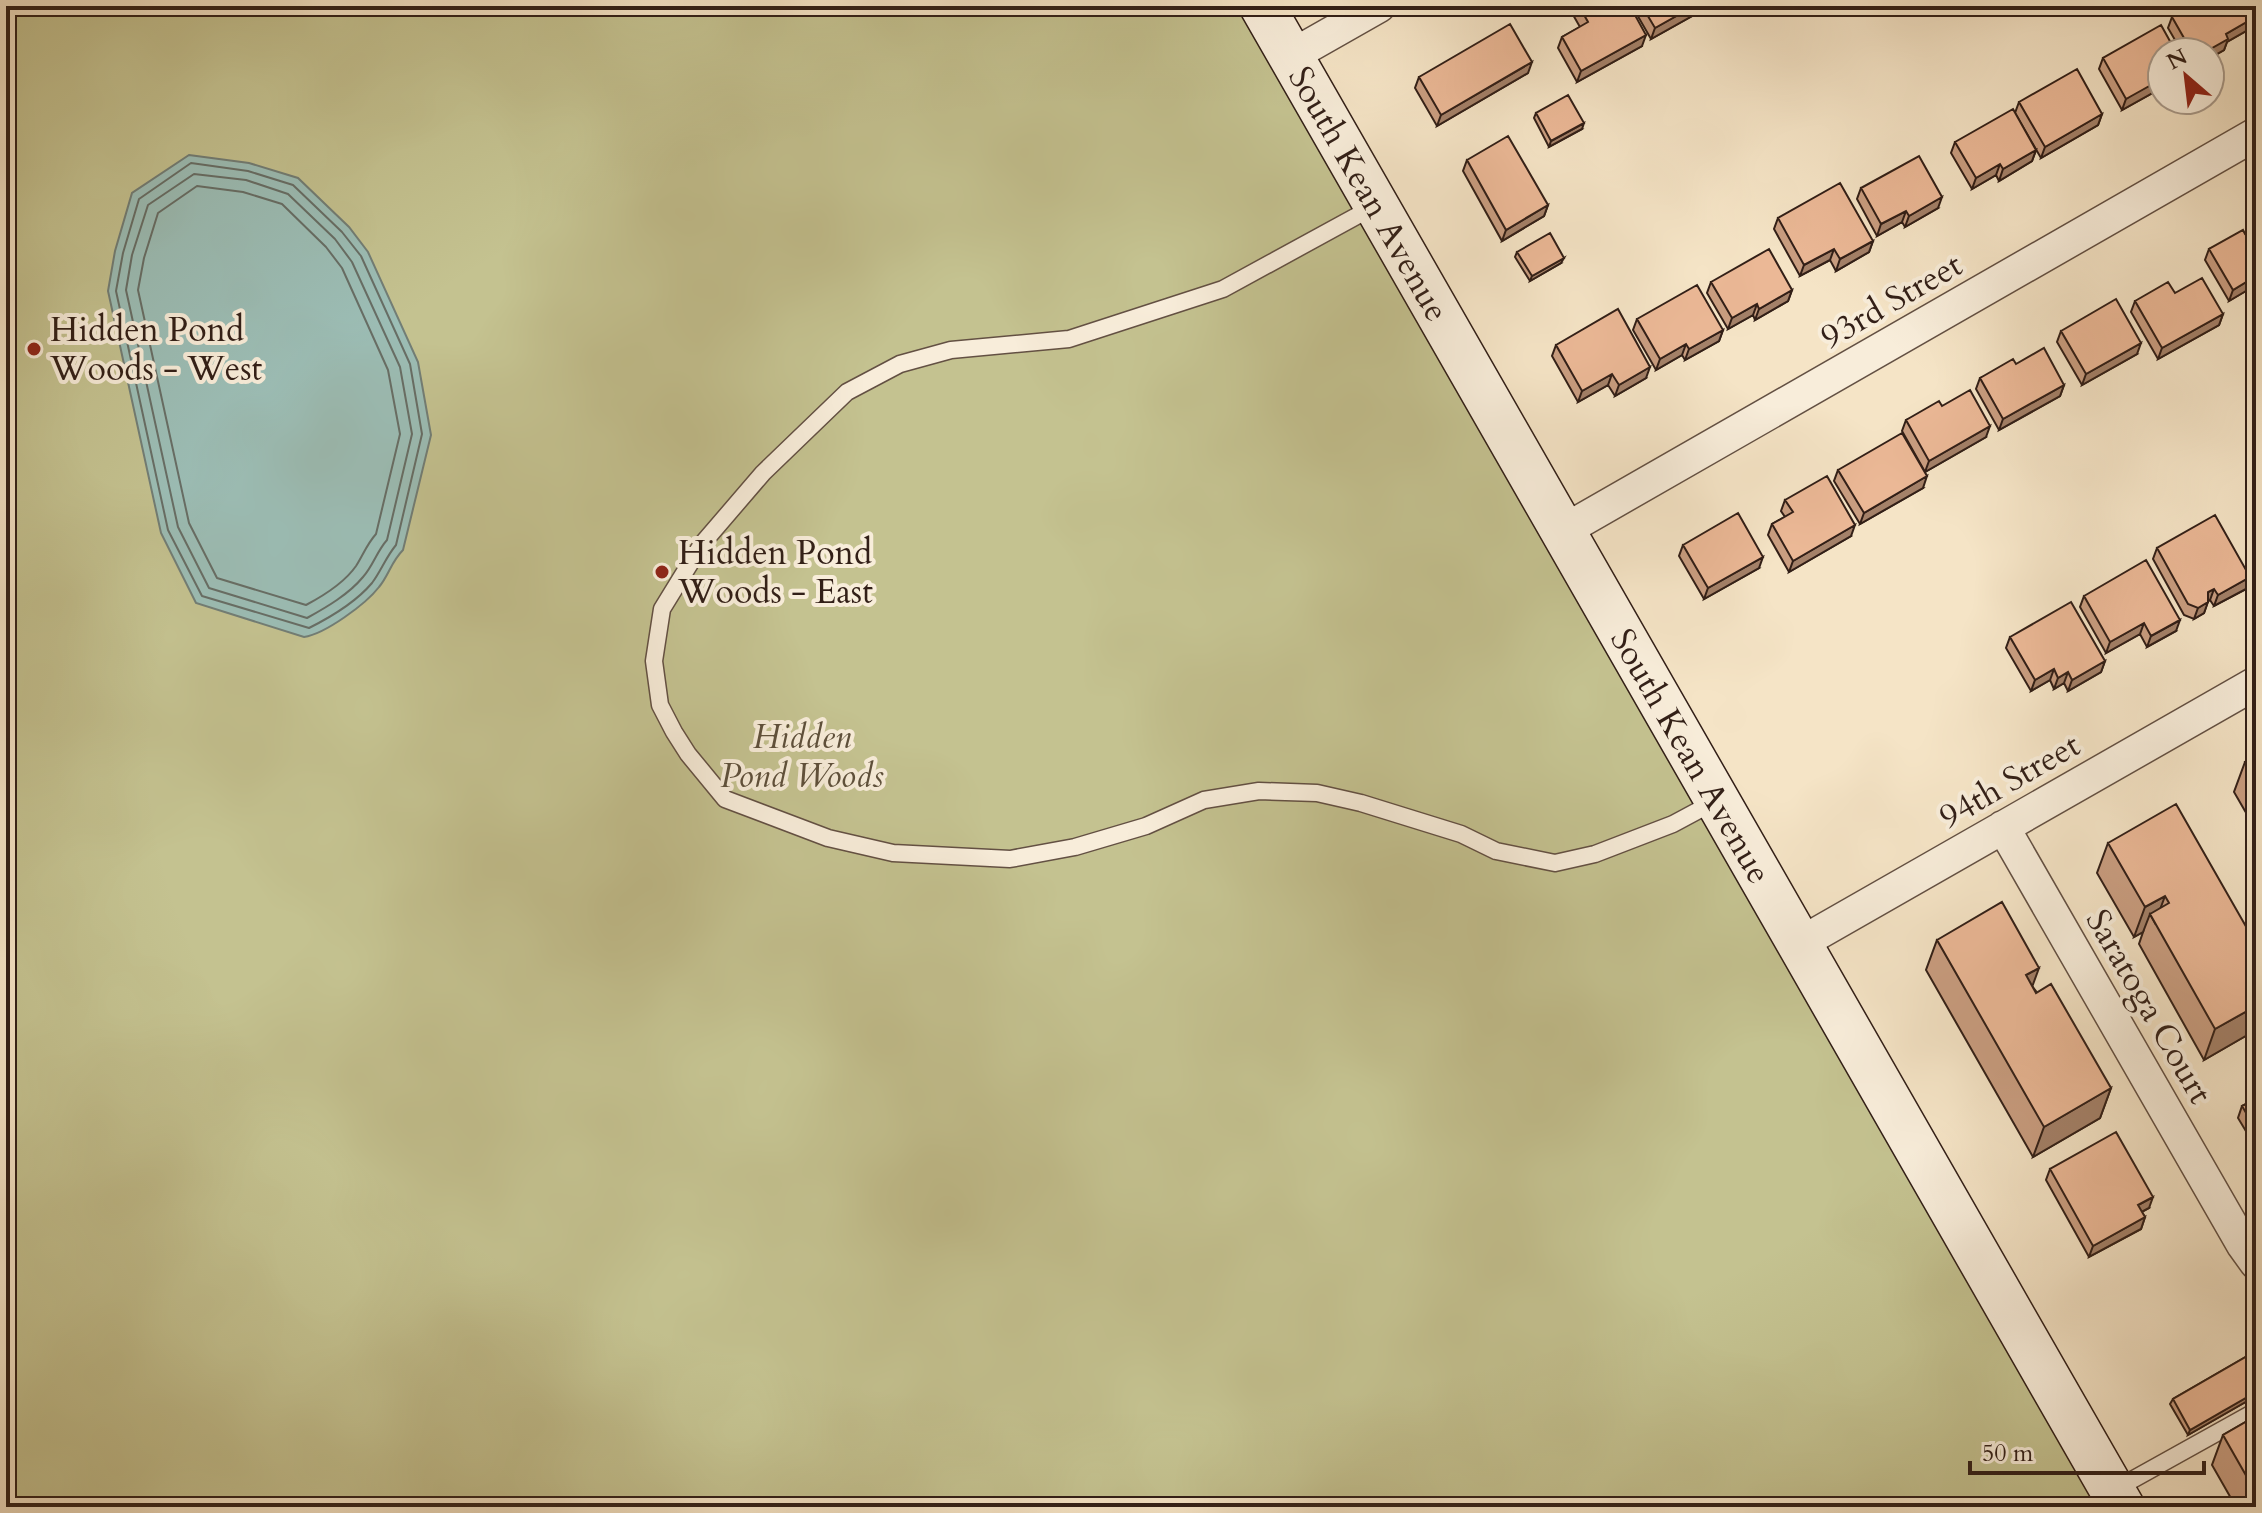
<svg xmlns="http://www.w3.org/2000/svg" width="2262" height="1513" font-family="Cardo,serif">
<rect width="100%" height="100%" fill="#f5e4c6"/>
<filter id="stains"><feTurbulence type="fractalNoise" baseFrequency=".0025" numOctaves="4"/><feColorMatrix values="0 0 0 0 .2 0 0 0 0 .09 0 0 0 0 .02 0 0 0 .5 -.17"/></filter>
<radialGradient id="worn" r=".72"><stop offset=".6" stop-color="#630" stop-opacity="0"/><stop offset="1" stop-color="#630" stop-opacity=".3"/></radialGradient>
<path fill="#c4c290" stroke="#7b7054" stroke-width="2" d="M6,6H1262L2126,1507H6Z"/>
<path fill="#9cbeb6" stroke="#727e76" stroke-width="2" d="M189,155L249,163L298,178L349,227L368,252L418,362L431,435L403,550C391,562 389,575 379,587C366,604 325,634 304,637L196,603L161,533L108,291L115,251L132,193Z"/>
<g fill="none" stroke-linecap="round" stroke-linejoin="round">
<path stroke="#676e66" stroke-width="2" d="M191,163L248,171L293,185L342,232L361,256L410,364L422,434L396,545C386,557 381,571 372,583C356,602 331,617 309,628L202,596L168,530L116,291L123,253L139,199Z
M194,174L246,180L288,194L335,239L352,262L400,367L412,434L387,540C377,551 373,566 363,577C349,594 327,607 307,618L209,588L178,527L126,290L132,255L148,205Z
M197,186L243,192L282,204L326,247L342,268L388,370L400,434L376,534C367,544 363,555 356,566C345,582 323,596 306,605L217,578L189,523L138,290L144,258L158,213Z"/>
<g stroke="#635043" stroke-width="19">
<path id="lane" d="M1375,206L1223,289L1069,339L951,350L900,364L847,392L763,473L702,544L662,609L654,661L660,705L674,732L688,754L725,799L828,838L893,853L1010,859L1075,847L1146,826L1204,800L1259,791L1317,793L1361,803L1461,834L1496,851L1555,863L1595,854L1673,824L1714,802
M2114,1490L2256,1411"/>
</g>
<g stroke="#635043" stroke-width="35">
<path id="street" d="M1291,56L1379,6
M1563,531L2256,134
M2003,827L2243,1245L2256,1263
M1799,944L2256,683"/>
</g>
<g stroke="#321f17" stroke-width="47">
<g id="secondary">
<path id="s1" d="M1262,6L2122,1507"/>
</g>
</g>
<use href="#lane" stroke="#f8edda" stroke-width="16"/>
<use href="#street" stroke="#f8edda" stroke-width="32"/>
<use href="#secondary" stroke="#f8edda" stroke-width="44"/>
</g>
<path fill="#ca9e81" stroke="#321f17" stroke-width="2" d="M1568,6H1630L1642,46L1577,82L1558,48L1562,37L1580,27Z
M1632,6H1710L1651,39Z
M2172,17L2250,20L2246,31L2227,42L2224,50L2210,58V52H2182L2168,28Z
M2162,52V81L2159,83L2156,91L2122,110L2099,69L2103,58Z
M1528,73L1437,126L1415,88L1419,77Z
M2019,102L2102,114L2098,125L2041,158L2015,113Z
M1536,113L1582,129L1549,147L1534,118Z
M1955,142L2036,150L2032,161L1999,181L1996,175L1972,189L1951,153Z
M1467,160L1548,205L1544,216L1502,241L1463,171Z
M1861,188L1938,208L1905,227L1902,222L1877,236L1857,199Z
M1778,218L1873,241L1869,252L1836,271L1830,260L1800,276L1774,229Z
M2256,228V285L2229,301L2205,260L2209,249L2245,234Z
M1517,252L1561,263L1530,281L1515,257Z
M1711,282L1792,290L1788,301L1755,320L1753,315L1728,329L1707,293Z
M2135,301L2223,314L2219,325L2158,359L2131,312Z
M1637,319L1723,330L1719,341L1685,360L1682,355L1656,370L1633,330Z
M2061,331L2137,354L2082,385L2057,342Z
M1556,345L1646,378L1615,396L1608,385L1578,402L1552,356Z
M2016,364L2064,385L2060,396L1999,430L1976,389L1980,378Z
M1942,406L1986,437L1925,472L1902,431L1906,420Z
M1838,470L1923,488L1860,524L1834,481Z
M1785,500L1851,536L1789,572L1768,535L1772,524L1785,517L1781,511Z
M1683,545L1759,568L1704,599L1679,556Z
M2157,548L2246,589L2214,606L2210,600L2208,601L2204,613L2194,619L2184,615L2153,559Z
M2084,596L2176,631L2147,647L2140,634L2106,653L2080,607Z
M2010,637L2105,661L2101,672L2068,691L2064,683L2054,689L2050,680L2031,691L2006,648Z
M2256,756V830L2234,792L2245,762Z
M2108,843L2256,944V1030L2204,1060L2139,944L2143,932L2134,937L2097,873Z
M1937,940L2032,986L2111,1088L2100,1118L2033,1157L1926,970Z
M2256,1099V1148L2238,1118L2242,1106Z
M2050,1169L2149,1208L2142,1212L2145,1217L2141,1229L2089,1257L2046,1180Z
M2256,1351V1396L2188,1435L2170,1404L2173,1399Z
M2256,1416V1507H2236L2212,1465L2223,1435Z"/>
<path fill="#a48169" stroke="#321f17" stroke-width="2" d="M1694,6H1710L1651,39L1655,28Z
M2250,20L2246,31L2227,42L2224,50L2210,58V52H2205L2226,34Z
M1646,35L1642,46L1577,82L1581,71Z
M1532,62L1528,73L1437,126L1441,115Z
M2162,73V81L2159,83L2156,91L2122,110L2126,99Z
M2102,114L2098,125L2041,158L2045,147Z
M1584,123L1582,129L1549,147L1551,141Z
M2036,150L2032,161L1999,181L2003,169Z
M2000,164L1996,175L1972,189L1976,178Z
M1942,197L1938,208L1905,227L1909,216Z
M1548,205L1544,216L1502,241L1506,230Z
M1906,211L1902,222L1877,236L1881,224Z
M1873,241L1869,252L1836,271L1840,259Z
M1834,249L1830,260L1800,276L1804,265Z
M1564,258L1561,263L1530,281L1532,276Z
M2256,276V285L2229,301L2233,290Z
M1792,290L1788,301L1755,320L1759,309Z
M1757,304L1753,315L1728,329L1732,318Z
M2223,314L2219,325L2158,359L2162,348Z
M1723,330L1719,341L1685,360L1689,349Z
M2141,343L2137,354L2082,385L2086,374Z
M1686,344L1682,355L1656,370L1660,359Z
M1650,367L1646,378L1615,396L1619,385Z
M1612,374L1608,385L1578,402L1582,391Z
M2064,385L2060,396L1999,430L2003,419Z
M1990,426L1986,437L1925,472L1929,461Z
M1927,476L1923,488L1860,524L1864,513Z
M1855,525L1851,536L1789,572L1793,561Z
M1763,557L1759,568L1704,599L1708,588Z
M2250,577L2246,589L2214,606L2218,595Z
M2214,589L2210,600L2204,603L2208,592Z
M2208,602L2204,613L2194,619L2198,608Z
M2180,620L2176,631L2147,647L2151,636Z
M2144,623L2140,634L2106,653L2110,642Z
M2105,661L2101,672L2068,691L2072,680Z
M2054,669L2050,680L2031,691L2035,680Z
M2068,672L2064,683L2054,689L2058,678Z
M2165,896L2155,923L2150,914L2143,932L2134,937L2145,907Z
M2039,968L2028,998L2026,975Z
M2256,1006V1030L2204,1060L2215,1029Z
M2111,1088L2100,1118L2033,1157L2044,1127Z
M2153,1197L2149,1208L2134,1216L2138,1205Z
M2145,1217L2141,1229L2089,1257L2093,1246Z
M2256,1392V1396L2188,1435L2190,1430Z"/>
<path fill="#ebb896" stroke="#321f17" stroke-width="2" d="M1579,6H1630L1646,35L1581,71L1562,37L1588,22Z
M1642,6H1694L1655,28Z
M2191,6H2242L2250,20L2226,34L2228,39L2205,52H2192L2172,17Z
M1510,24L1532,62L1441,115L1419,77Z
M2161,25L2176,52H2162V73L2157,76L2160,80L2126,99L2103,58Z
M2077,69L2102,114L2045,147L2019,102Z
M1568,95L1584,123L1551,141L1536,113Z
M2013,109L2036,150L2003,169L2000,164L1976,178L1955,142Z
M1508,136L1548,205L1506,230L1467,160Z
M1919,156L1942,197L1909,216L1906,211L1881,224L1861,188Z
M1840,183L1873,241L1840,259L1834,249L1804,265L1778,218Z
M2256,228V276L2233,290L2209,249L2243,230L2245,234Z
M1550,233L1564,258L1532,276L1517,252Z
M1769,249L1792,290L1759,309L1757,304L1732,318L1711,282Z
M2202,278L2223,314L2162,348L2135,301L2168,282L2175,293Z
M1697,285L1723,330L1689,349L1686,344L1660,359L1637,319Z
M2116,299L2141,343L2086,374L2061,331Z
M1618,309L1650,367L1619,385L1612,374L1582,391L1556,345Z
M2044,348L2064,385L2003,419L1980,378L2013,359L2016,364Z
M1970,390L1990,426L1929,461L1906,420L1939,401L1942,406Z
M1902,433L1927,476L1864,513L1838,470Z
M1827,476L1855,525L1793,561L1772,524L1793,512L1785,500Z
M1738,513L1763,557L1708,588L1683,545Z
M2215,515L2250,577L2218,595L2214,589L2208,592V602L2198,608L2188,604L2157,548Z
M2146,560L2180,620L2151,636L2144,623L2110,642L2084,596Z
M2071,602L2105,661L2072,680L2068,672L2058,678L2054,669L2035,680L2010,637Z
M2256,756V781L2245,762Z
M2176,804L2256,944V1006L2215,1029L2150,914L2169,903L2165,896L2145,907L2108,843Z
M2002,902L2039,968L2026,975L2036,993L2051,984L2111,1088L2044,1127L1937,940Z
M2256,1099V1130L2242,1106Z
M2116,1132L2153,1197L2138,1205L2145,1217L2093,1246L2050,1169Z
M2256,1351V1392L2190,1430L2173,1399Z
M2256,1416V1493L2223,1435Z"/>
<g fill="#8f2418" stroke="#f8edda" stroke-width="3">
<circle cx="34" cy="349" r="8"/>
<circle cx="662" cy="572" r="8"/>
</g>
<g text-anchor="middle" stroke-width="8" stroke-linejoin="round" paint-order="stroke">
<g font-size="34" fill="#321f17" stroke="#f8edda">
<text dy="12" stroke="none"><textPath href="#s1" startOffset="216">South Kean Avenue</textPath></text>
<text transform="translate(1891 300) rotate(-30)" y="12">93rd Street</text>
<text dy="12" stroke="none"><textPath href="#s1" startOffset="864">South Kean Avenue</textPath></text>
<text transform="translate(2009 780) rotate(-30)" y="12">94th Street</text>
<text transform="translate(2150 1006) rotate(60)" y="12">Saratoga Court</text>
</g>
<g font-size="34" fill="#321f17" stroke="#f8edda" text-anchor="start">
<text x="50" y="341">Hidden Pond<tspan x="50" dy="39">Woods - West</tspan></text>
<text x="678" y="564">Hidden Pond<tspan x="678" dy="39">Woods - East</tspan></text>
</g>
<g font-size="34" font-style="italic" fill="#5e503b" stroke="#f8edda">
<text x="802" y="748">Hidden<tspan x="802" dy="39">Pond Woods</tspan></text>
</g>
</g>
<rect width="2262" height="1513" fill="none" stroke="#f5e4c6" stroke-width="32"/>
<rect x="8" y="8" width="2246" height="1497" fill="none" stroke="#321f17" stroke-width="4"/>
<rect x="16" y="16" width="2230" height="1481" fill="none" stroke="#321f17" stroke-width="2"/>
<g transform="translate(2186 76) rotate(332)"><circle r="38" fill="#f8edda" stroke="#a99b8c" stroke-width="2"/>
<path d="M0-6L14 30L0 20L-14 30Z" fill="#8f2418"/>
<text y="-12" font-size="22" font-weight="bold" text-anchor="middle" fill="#321f17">N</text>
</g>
<path d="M1970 1461v12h234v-12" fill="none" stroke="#321f17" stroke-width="4"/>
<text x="1982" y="1461" font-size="24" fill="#321f17" stroke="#f8edda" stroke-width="6" paint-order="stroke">50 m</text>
<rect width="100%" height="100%" filter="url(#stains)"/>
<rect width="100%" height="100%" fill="url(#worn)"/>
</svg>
